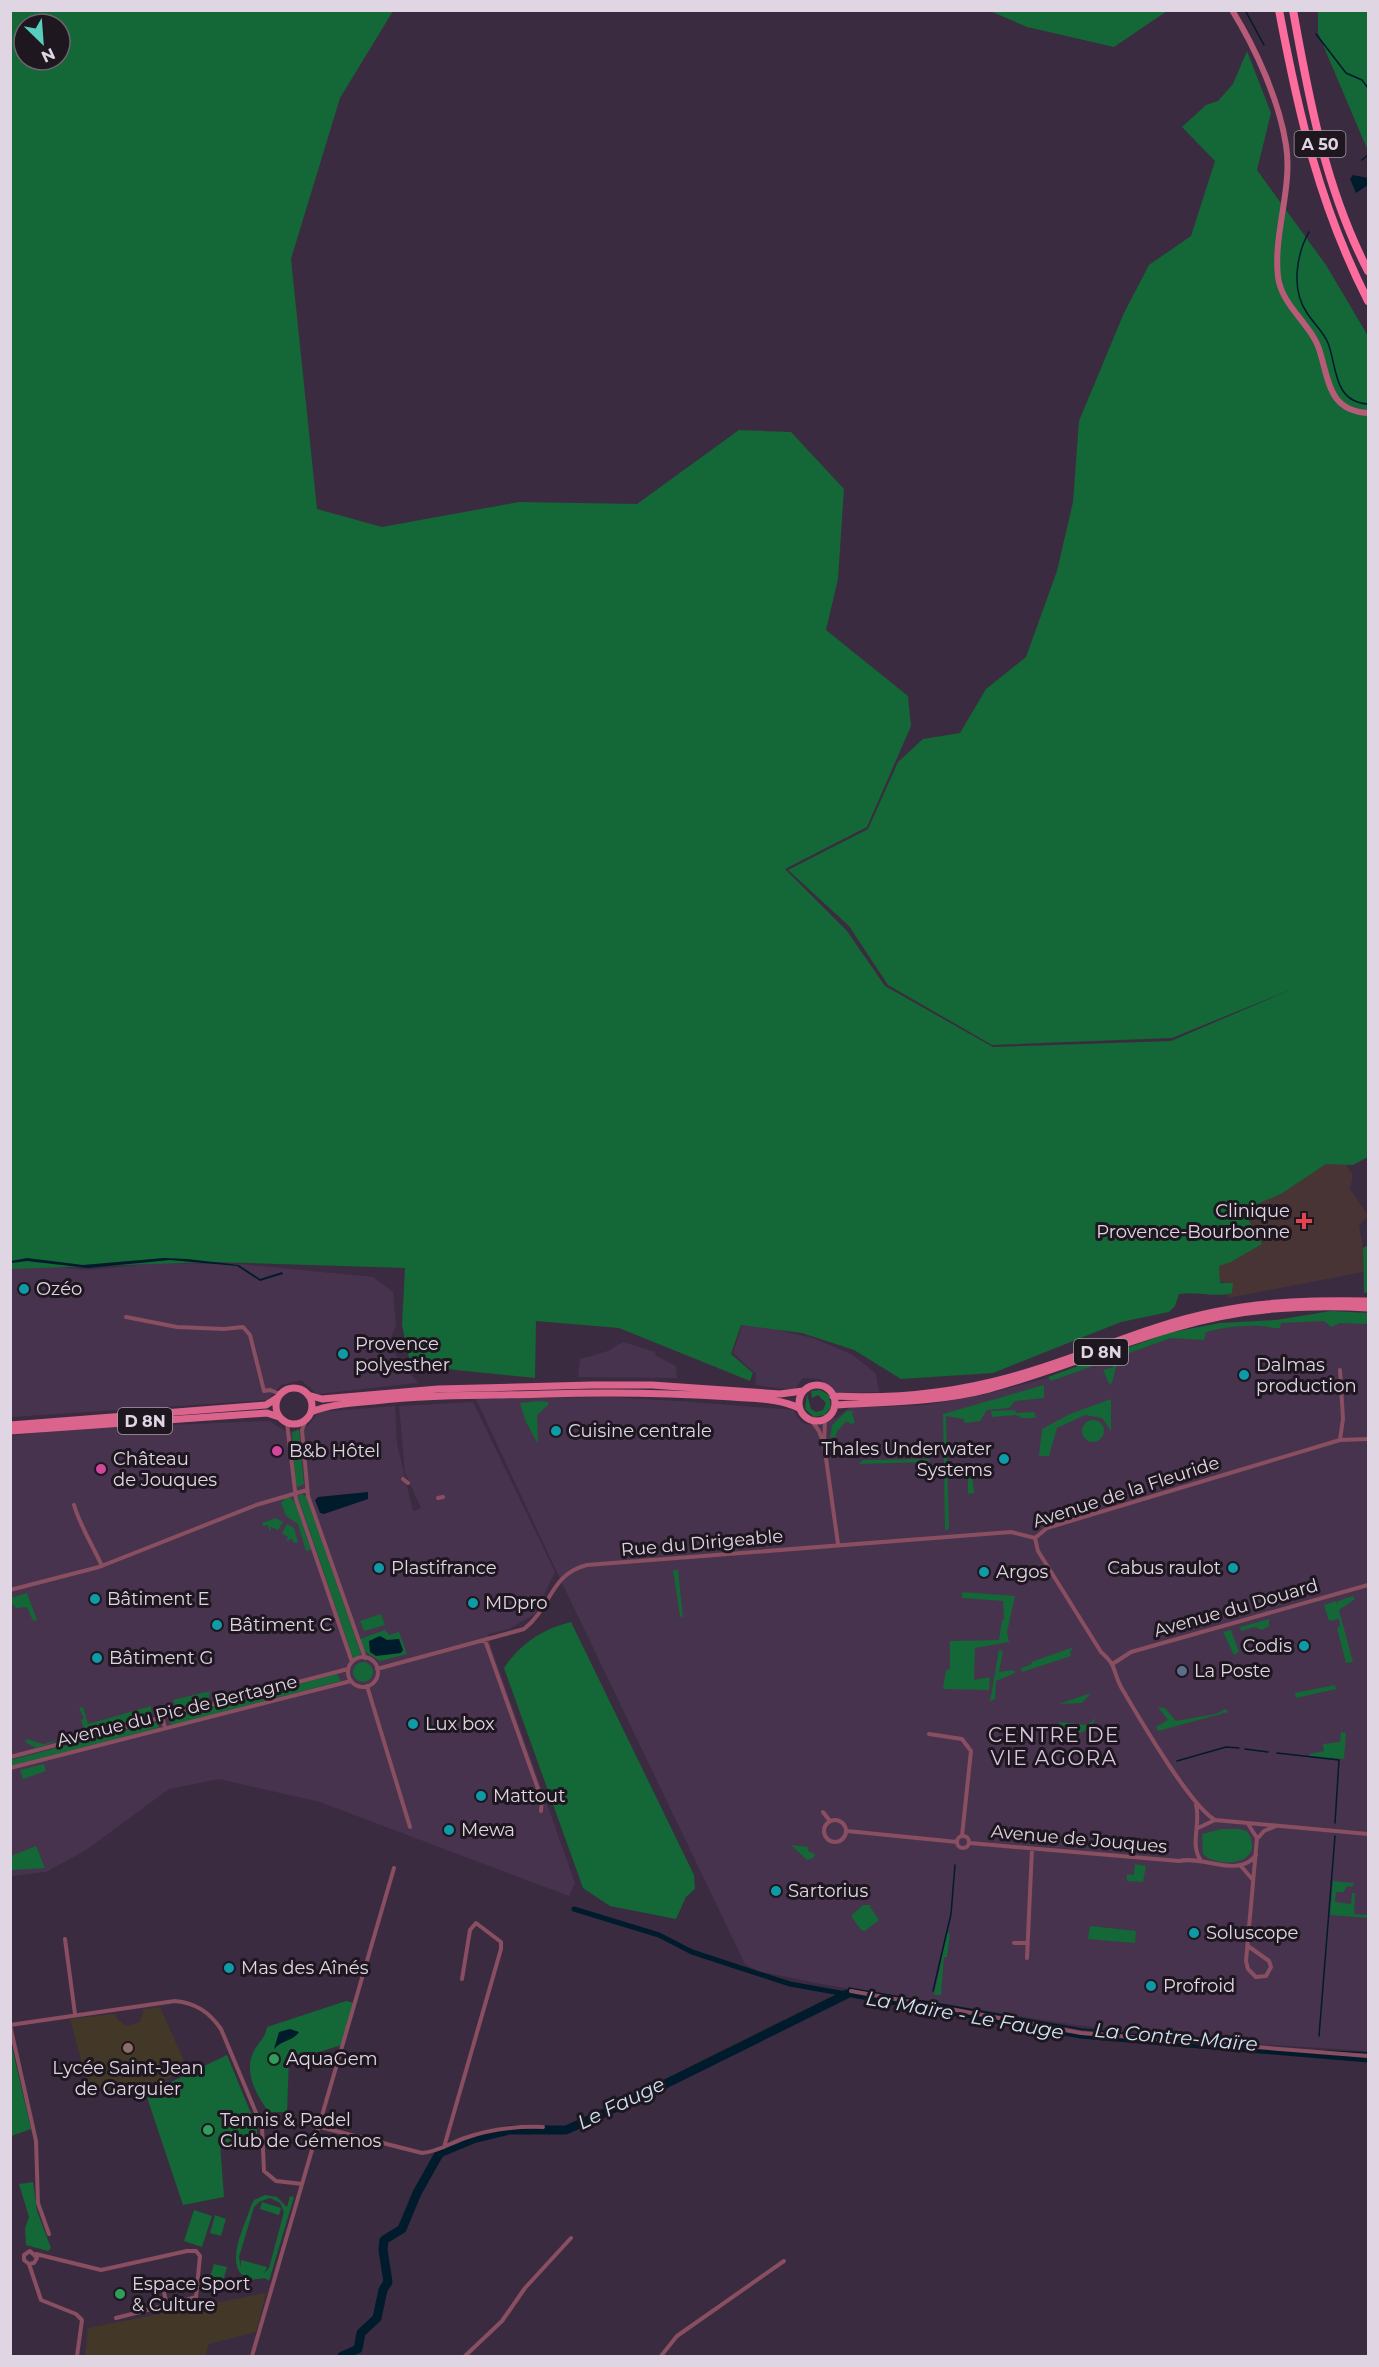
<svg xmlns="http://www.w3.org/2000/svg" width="1379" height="2367" font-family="Montserrat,sans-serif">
<rect width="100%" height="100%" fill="#3b2b40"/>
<path fill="#47334d" d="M157,1263L240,1264L373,1277L393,1292L396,1325L390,1341V1348L418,1383L317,1394L301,1380L281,1385L267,1400L11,1417V1267L27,1264L88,1270Z
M1368,1312V2051L1226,2042L1075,2025L821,1984L758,1971L745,1964L563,1585L476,1399L609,1397L692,1402L793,1410L801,1422L808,1425L836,1418L849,1408L926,1405L983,1395L1047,1378L1153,1339L1203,1328Z
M743,1322L813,1338L853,1355L876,1374L879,1392L838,1393L820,1379L803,1378L794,1390L755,1385L756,1374L733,1353Z
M623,1342L655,1352L656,1356L676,1366L677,1378L578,1377L580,1359L608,1351Z
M473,1402L555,1572L535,1614L509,1629L488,1634L492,1650L575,1883L569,1896L320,1802L219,1779L169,1789L86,1850L46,1872L11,1876L10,1436L68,1429L269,1421L287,1432L305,1429L319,1412L395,1406L397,1444L413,1511L421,1508L405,1473L399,1406Z"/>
<path fill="#433828" d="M160,2007L188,2070L141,2090L89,2088L70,2019L115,2014L118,2020L127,2026L140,2022L144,2009Z
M266,2293L256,2332L209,2344L205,2356H85L88,2328Z"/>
<path fill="#483335" d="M1341,1157L1353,1175L1350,1189L1368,1216L1359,1225L1363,1248V1272L1228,1298L1225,1282H1214L1206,1261L1236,1208L1258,1192Z"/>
<path fill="#146736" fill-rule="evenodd" d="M10,11H393L340,98L291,259L317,509L382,527L519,502L637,504L739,430L791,432L844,489L838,579L826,630L908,696L911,726L867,827L785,869L847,931L885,986L993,1047L1171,1041L1297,987L1172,1038L992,1045L888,985L849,926L788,870L868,829L898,762L923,739L960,733L986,689L1026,657L1057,571L1073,502L1079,421L1124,313L1149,265L1191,236L1215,161L1182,127L1206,105L1218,101L1233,84L1247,51L1271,113L1257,170L1326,265L1368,336V1157L1353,1165L1326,1164L1281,1194L1259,1203L1245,1213L1262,1244L1231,1262L1219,1266L1220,1283H1233L1232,1293C1217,1298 1197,1291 1179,1294L1175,1306L1169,1312L1121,1322L993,1373L901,1379L854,1350L802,1333L741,1325L731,1354L753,1373L750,1381L619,1328L536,1321L535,1378L456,1370L410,1362L402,1325L405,1268L212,1262L11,1269ZM24,24H60V60H24Z
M990,11H1167L1114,47L1027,27Z
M1318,11H1368V151L1318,33Z
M1368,1245V1292L1364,1293L1363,1248Z
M1331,1311L1368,1313V1324L1340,1323L1331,1327L1324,1321L1281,1323L1280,1328C1273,1329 1268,1326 1261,1326C1243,1325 1224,1327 1206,1332L1204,1340L1171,1338L1051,1381L1048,1377L1168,1333L1220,1323L1276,1320Z
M1113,1362L1117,1363L1112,1383L1109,1384L1103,1370L1113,1367Z
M1044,1385V1398L1015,1401L1009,1408L987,1410L980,1421L965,1423L963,1419L946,1416L949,1529L945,1530L943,1414Z
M820,1390L829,1395L831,1407L825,1415L814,1417L805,1409L807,1394L811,1409L816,1412L823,1410L826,1403L818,1395L812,1398L811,1391Z
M1111,1399V1431L1102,1418L1085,1415L1057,1428L1049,1456H1039L1042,1429L1070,1414Z
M540,1401L548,1402V1405L537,1415L538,1444L526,1422L520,1403Z
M1015,1410L1016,1413L1034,1412L1036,1418H1022L1016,1415L992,1417L991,1411Z
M847,1411H855L852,1413L855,1423L851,1424L846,1421L836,1433V1437L830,1438L832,1425Z
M1082 1431a11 11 0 1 1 22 0a11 11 0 1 1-22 0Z
M299,1429L304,1484L298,1487L295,1484L292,1433Z
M929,1459V1462L859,1464L863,1460Z
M972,1472L974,1493L968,1494V1479L960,1477L963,1476V1473Z
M300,1494L306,1496L361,1654L353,1658L298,1497Z
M286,1498H291L296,1504L311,1550L306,1551L298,1524L286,1516L281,1503Z
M1082,1505L1080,1510L1057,1516L1050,1513Z
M276,1518L283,1522L278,1530L271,1527L270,1532L268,1525L263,1526L262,1523Z
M287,1524L294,1528L298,1542L294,1543L292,1539L286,1541L288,1537L282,1533Z
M673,1570H678L683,1618L680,1616Z
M962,1592L1015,1596L1007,1632L1009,1642L975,1648L974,1680L990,1677L989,1690L943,1689L946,1670L950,1669V1641L999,1640L1002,1620H1004L1003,1601L962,1598Z
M27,1593L37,1620L33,1621L27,1607L16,1608L11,1603V1598Z
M1353,1596L1355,1599L1339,1610L1353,1662L1346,1663L1337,1628L1340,1626L1339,1619L1329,1621L1324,1605L1336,1601L1338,1605V1601Z
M381,1614L385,1625L364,1631L360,1621Z
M1269,1619V1626L1262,1630L1255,1627L1241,1631L1240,1627Z
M571,1622L694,1875L695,1889L686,1897L676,1919L610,1906L583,1888L504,1668C520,1644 542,1629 571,1622Z
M385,1630L389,1635L399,1632L407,1654L380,1661L364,1651L360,1639Z
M1231,1630L1239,1652L1234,1655L1223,1632Z
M1074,1647L1070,1652L1071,1656L1022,1672L1021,1668L1032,1664L1031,1662Z
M999,1650L1003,1651L999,1672L1014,1670L1015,1673L996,1681L995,1699L990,1701Z
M353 1672a10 10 0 1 1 20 0a10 10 0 1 1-20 0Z
M337,1674L341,1681L173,1725L169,1723L172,1717Z
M1335,1685L1336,1689L1296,1698L1295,1693Z
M210,1691L208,1703L176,1708L173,1700Z
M1091,1693L1082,1703L1059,1704Z
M151,1706L152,1715L108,1727L101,1725L97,1731L90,1733L84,1729L81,1720L84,1718L79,1708L83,1707L88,1724Z
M1158,1707L1165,1708L1176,1721L1215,1714L1226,1709L1228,1712L1158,1731L1156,1727L1168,1720Z
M1096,1718C1091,1730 1073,1740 1060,1733L1059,1722L1087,1725Z
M156,1722L159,1723L158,1728L11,1766V1760Z
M1341,1732L1346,1733L1344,1759L1310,1756V1754L1324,1751L1323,1744L1340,1742Z
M68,1738L36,1748L25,1742L27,1739L43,1744Z
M44,1764L46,1771L23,1779L20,1770Z
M1221,1829H1240L1247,1831C1268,1864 1219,1870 1203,1854L1202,1834Z
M791,1845L808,1847V1851L815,1854L813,1858L807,1860Z
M36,1846L45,1868L11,1870V1856Z
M1135,1864L1146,1866L1143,1882L1127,1881V1874L1134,1875Z
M1333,1881L1354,1883L1353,1886L1346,1887L1344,1892H1336L1335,1902L1351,1904L1352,1893H1355L1354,1914L1368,1915V1918L1330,1915Z
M863,1905H871L870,1907L879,1920L865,1931L861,1930L851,1916Z
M1090,1926L1136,1931L1135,1943L1088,1939Z
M947,1933L950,1934L947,1957H944L941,1995H934Z
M346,2001L354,2003L342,2045L289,2061L287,2112H269C256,2095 243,2071 254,2051C259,2041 265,2039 267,2027Z
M11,2043L31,2129L11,2136H10Z
M227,2055L257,2128V2141L220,2143L224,2197L183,2205L146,2094Z
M33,2182L37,2211L51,2248L48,2251L26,2245L25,2228L29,2217L19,2184Z
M265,2195L277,2197L287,2207L290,2196L294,2197L269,2281L265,2278L249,2280C222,2267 244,2228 251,2206L254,2200ZM270,2198L280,2203L284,2212L269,2268L264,2273L267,2267L241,2260V2268L239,2257L254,2207L259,2202Z
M262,2202L281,2208L279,2215L260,2209Z
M194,2210L212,2216L202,2247L184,2241Z
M215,2215L226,2219L221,2236L210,2233Z
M214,2264L227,2267L221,2288L208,2284Z"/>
<path fill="#001b2c" d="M1353,175L1368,178V185L1356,193L1350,179Z
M27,1258L83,1265L164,1258L187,1259L239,1265L260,1279L282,1272L283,1274L260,1281L237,1266L170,1260L88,1268L27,1261L11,1263V1261Z
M368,1492V1499L324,1514L320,1513L315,1500L318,1497Z
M380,1636L387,1640L399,1639L403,1650L401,1653L376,1656L370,1652L369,1641Z
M290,2029L299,2032C293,2041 282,2040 274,2049L279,2032Z"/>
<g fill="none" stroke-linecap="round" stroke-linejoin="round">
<path stroke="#001b2c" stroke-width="1.5" d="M1245,10L1264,45
M1316,34L1346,73L1362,80L1368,88
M1362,160L1368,155
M1309,232C1296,255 1291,290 1307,313C1314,324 1323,331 1328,343C1337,366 1333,402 1368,404
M1245,1749L1268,1752
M1277,1753L1339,1760L1335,1823
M1177,1761L1226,1747L1239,1748
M933,1991L951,1914L955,1865
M847,1994L849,1988L1081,2029L1167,2038
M1319,2036L1335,1836
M1325,2051L1368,2053"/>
<path stroke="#001b2c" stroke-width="5" d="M574,1909L659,1935L692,1952L790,1984L1081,2036L1368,2060"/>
<path stroke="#001b2c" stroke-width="9" d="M342,2356L358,2349L361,2333L377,2318L383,2290L388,2282L383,2250L384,2240L402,2229L417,2193L439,2154L444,2151L473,2139L509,2130H566L635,2099L847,1994"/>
<path stroke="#894e60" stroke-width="4" d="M126,1317L177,1327L224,1329L243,1327L250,1335L264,1391L270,1390L280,1394
M306,1420L302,1430L308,1496L365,1658
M812,1421L819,1431L824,1444L825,1420
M287,1423L296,1499L352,1662
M1340,1440L1368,1439
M824,1444L838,1544
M403,1479L408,1483
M438,1498L443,1497
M74,1505C81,1528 92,1544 102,1566
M1035,1538L1047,1528L1340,1440L1343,1419L1340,1370
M1035,1538L1038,1551L1101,1652C1118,1667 1112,1670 1121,1687C1138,1716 1189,1805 1215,1820
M10,1590L99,1567L256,1505L307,1490
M485,1640L542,1800L541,1811
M348 1672a15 15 0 1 1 30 0a15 15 0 1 1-30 0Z
M1114,1663L1131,1652L1368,1585
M377,1669L524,1629C552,1607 550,1574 587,1565L1011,1532L1035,1538
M367,1686L410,1827
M162,1716L165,1728
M929,1734L962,1739L971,1751L962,1836
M10,1757L348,1669
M10,1768L351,1681
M1196,1805C1201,1822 1190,1844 1200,1859
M823,1812L830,1821
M824 1831a11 11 0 1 1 22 0a11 11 0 1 1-22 0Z
M1248,1824L1257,1838L1246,1961L1248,1969L1256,1977L1266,1976L1271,1967L1269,1961L1248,1946
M1198,1828L1215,1820L1368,1834
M847,1831L957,1842
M957 1842a6 6 0 1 1 12 0a6 6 0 1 1-12 0Z
M1258,1838L1264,1831L1276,1826
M970,1843L1179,1861C1203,1855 1239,1879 1256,1855
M1241,1866L1253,1880
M65,1939L75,2014
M1014,1943H1026
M1027,1958L1032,1849
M851,1991L1081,2033L1368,2056
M10,2025L175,2001C196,2003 209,2012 221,2029L262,2127L264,2171L276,2181L302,2184
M10,2025L36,2141L38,2203L49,2234
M320,2127L422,2153C438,2152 450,2143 465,2138C491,2129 516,2126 543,2127
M444,2147L501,1949V1942L476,1923L470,1930L462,1979
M36,2254L101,2270L187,2251H196L200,2256L196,2297L167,2305L162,2284
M29,2264L34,2263L37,2258L30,2251L24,2255V2260L29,2264L41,2300L76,2314L82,2320L77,2356
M116,2318L167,2305
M252,2356L394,1868
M465,2356L502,2321L525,2288L571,2238
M661,2356L677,2336L784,2261"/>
<path stroke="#b85b79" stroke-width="6" d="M1232,10C1256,49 1279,100 1286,145C1293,188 1273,233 1278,277C1282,307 1312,324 1320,352C1329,381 1329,411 1368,413"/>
<path stroke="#db648c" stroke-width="7" d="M799 1403a18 18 0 1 1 36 0a18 18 0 1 1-36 0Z
M276 1406a18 18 0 1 1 36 0a18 18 0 1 1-36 0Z
M308,1395L322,1399L438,1389L592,1385H652L780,1394L803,1391
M833,1396C893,1399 952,1393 1010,1377C1079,1359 1143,1326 1214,1312C1265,1301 1317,1300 1368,1301
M835,1405C886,1402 939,1402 989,1389C1052,1372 1112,1346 1175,1328C1237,1309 1304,1304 1368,1308
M311,1412C331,1404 353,1403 374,1401C432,1394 488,1396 546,1394C609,1392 670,1393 732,1397C755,1399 779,1398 799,1408
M10,1425L266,1405L277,1398
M10,1431L267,1413L279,1417"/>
<path stroke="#fc6c9d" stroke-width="8" d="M1279,10C1299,116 1319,204 1368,301
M1293,10C1309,100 1326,190 1368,271"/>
</g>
<path fill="#e0444e" stroke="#1e1720" stroke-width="2" d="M1301 1212h6v6h6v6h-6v6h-6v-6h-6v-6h6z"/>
<g fill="#0f9aa8" stroke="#1e1720" stroke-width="2">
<circle cx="24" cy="1289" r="6"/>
<circle cx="343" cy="1354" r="6"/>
<circle cx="1244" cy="1375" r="6"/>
<circle cx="556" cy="1431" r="6"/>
<circle cx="1004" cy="1459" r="6"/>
<circle cx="379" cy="1568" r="6"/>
<circle cx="1233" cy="1568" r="6"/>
<circle cx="984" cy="1572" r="6"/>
<circle cx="95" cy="1599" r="6"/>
<circle cx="473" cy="1603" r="6"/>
<circle cx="217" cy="1625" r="6"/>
<circle cx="1304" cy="1646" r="6"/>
<circle cx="97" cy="1658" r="6"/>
<circle cx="413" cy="1724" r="6"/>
<circle cx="481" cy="1796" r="6"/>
<circle cx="449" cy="1830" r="6"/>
<circle cx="776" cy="1891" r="6"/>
<circle cx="1194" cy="1933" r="6"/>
<circle cx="229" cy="1968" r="6"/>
<circle cx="1151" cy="1986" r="6"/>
</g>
<g fill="#d1479c" stroke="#1e1720" stroke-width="2">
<circle cx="277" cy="1451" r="6"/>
<circle cx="101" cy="1469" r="6"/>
</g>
<circle fill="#5c6f8a" stroke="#1e1720" stroke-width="2" cx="1182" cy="1671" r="6"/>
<circle fill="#8d6e63" stroke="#1e1720" stroke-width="2" cx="128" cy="2048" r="6"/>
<g fill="#2e9e5b" stroke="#1e1720" stroke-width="2">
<circle cx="274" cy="2059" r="6"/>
<circle cx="208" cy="2130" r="6"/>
<circle cx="120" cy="2294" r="6"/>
</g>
<g text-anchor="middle" stroke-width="6" stroke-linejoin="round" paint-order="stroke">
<g fill="#1e1720" stroke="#a69da8" stroke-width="1.5">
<rect x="1294.5" y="131" width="51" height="26" rx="4.5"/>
<rect x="1074" y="1339" width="54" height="26" rx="4.5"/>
<rect x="118" y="1408" width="54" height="26" rx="4.5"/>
</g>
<g font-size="16" font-weight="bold" fill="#e0d6e3">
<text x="1320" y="150">A 50</text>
<text x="1101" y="1358">D 8N</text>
<text x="145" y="1427">D 8N</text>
</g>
<g font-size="18" fill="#e0d6e3" stroke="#1e1720" text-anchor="start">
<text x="1290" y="1217" text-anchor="end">Clinique<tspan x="1290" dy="21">Provence-Bourbonne</tspan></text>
<text x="36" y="1295">Ozéo</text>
<text x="355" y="1350">Provence<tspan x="355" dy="21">polyesther</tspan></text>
<text x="1256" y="1371">Dalmas<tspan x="1256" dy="21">production</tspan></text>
<text x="568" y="1437">Cuisine centrale</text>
<text x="992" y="1455" text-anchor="end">Thales Underwater<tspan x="992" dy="21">Systems</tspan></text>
<text x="289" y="1457">B&amp;b Hôtel</text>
<text x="113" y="1465">Château<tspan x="113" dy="21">de Jouques</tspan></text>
<text x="391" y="1574">Plastifrance</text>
<text x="1221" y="1574" text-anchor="end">Cabus raulot</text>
<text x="996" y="1578">Argos</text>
<text x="107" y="1605">Bâtiment E</text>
<text x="485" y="1609">MDpro</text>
<text x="229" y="1631">Bâtiment C</text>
<text x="1292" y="1652" text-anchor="end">Codis</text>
<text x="109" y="1664">Bâtiment G</text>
<text x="1194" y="1677">La Poste</text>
<text x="425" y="1730">Lux box</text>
<text x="493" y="1802">Mattout</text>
<text x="461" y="1836">Mewa</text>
<text x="788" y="1897">Sartorius</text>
<text x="1206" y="1939">Soluscope</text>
<text x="241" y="1974">Mas des Aînés</text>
<text x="1163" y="1992">Profroid</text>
<text x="286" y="2065">AquaGem</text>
<text x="128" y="2074" text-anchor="middle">Lycée Saint-Jean<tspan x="128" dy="21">de Garguier</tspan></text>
<text x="220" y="2126">Tennis &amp; Padel<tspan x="220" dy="21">Club de Gémenos</tspan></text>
<text x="132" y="2290">Espace Sport<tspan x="132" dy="21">&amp; Culture</tspan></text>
</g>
<g font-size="18" fill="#e0d6e3" stroke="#1e1720">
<text transform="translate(1126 1492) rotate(-18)" y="6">Avenue de la Fleuride</text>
<text transform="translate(702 1543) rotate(-5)" y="6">Rue du Dirigeable</text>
<text transform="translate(1236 1608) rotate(-16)" y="6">Avenue du Douard</text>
<text transform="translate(177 1711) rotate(-14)" y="6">Avenue du Pic de Bertagne</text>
<text transform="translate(1079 1839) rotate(5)" y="6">Avenue de Jouques</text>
</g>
<g font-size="20" letter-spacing="1.5" fill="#d9c5df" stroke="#1e1720">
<text x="1054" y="1742">CENTRE DE<tspan x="1054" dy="23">VIE AGORA</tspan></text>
</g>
<g font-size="20" font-style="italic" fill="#cde2f0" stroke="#1e1720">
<text transform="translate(965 2015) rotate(10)" y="7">La Maïre - Le Fauge</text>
<text transform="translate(1176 2037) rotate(5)" y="7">La Contre-Maïre</text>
<text transform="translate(621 2103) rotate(-26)" y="7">Le Fauge</text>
</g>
</g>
<rect width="1379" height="2367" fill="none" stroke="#e0d6e3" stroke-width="24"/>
<g transform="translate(42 42) rotate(155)"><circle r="28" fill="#1e1720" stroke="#6c636e" stroke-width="1.5"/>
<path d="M0-4.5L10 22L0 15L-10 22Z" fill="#59cebe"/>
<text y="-9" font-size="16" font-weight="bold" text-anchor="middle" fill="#e0d6e3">N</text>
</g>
</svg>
